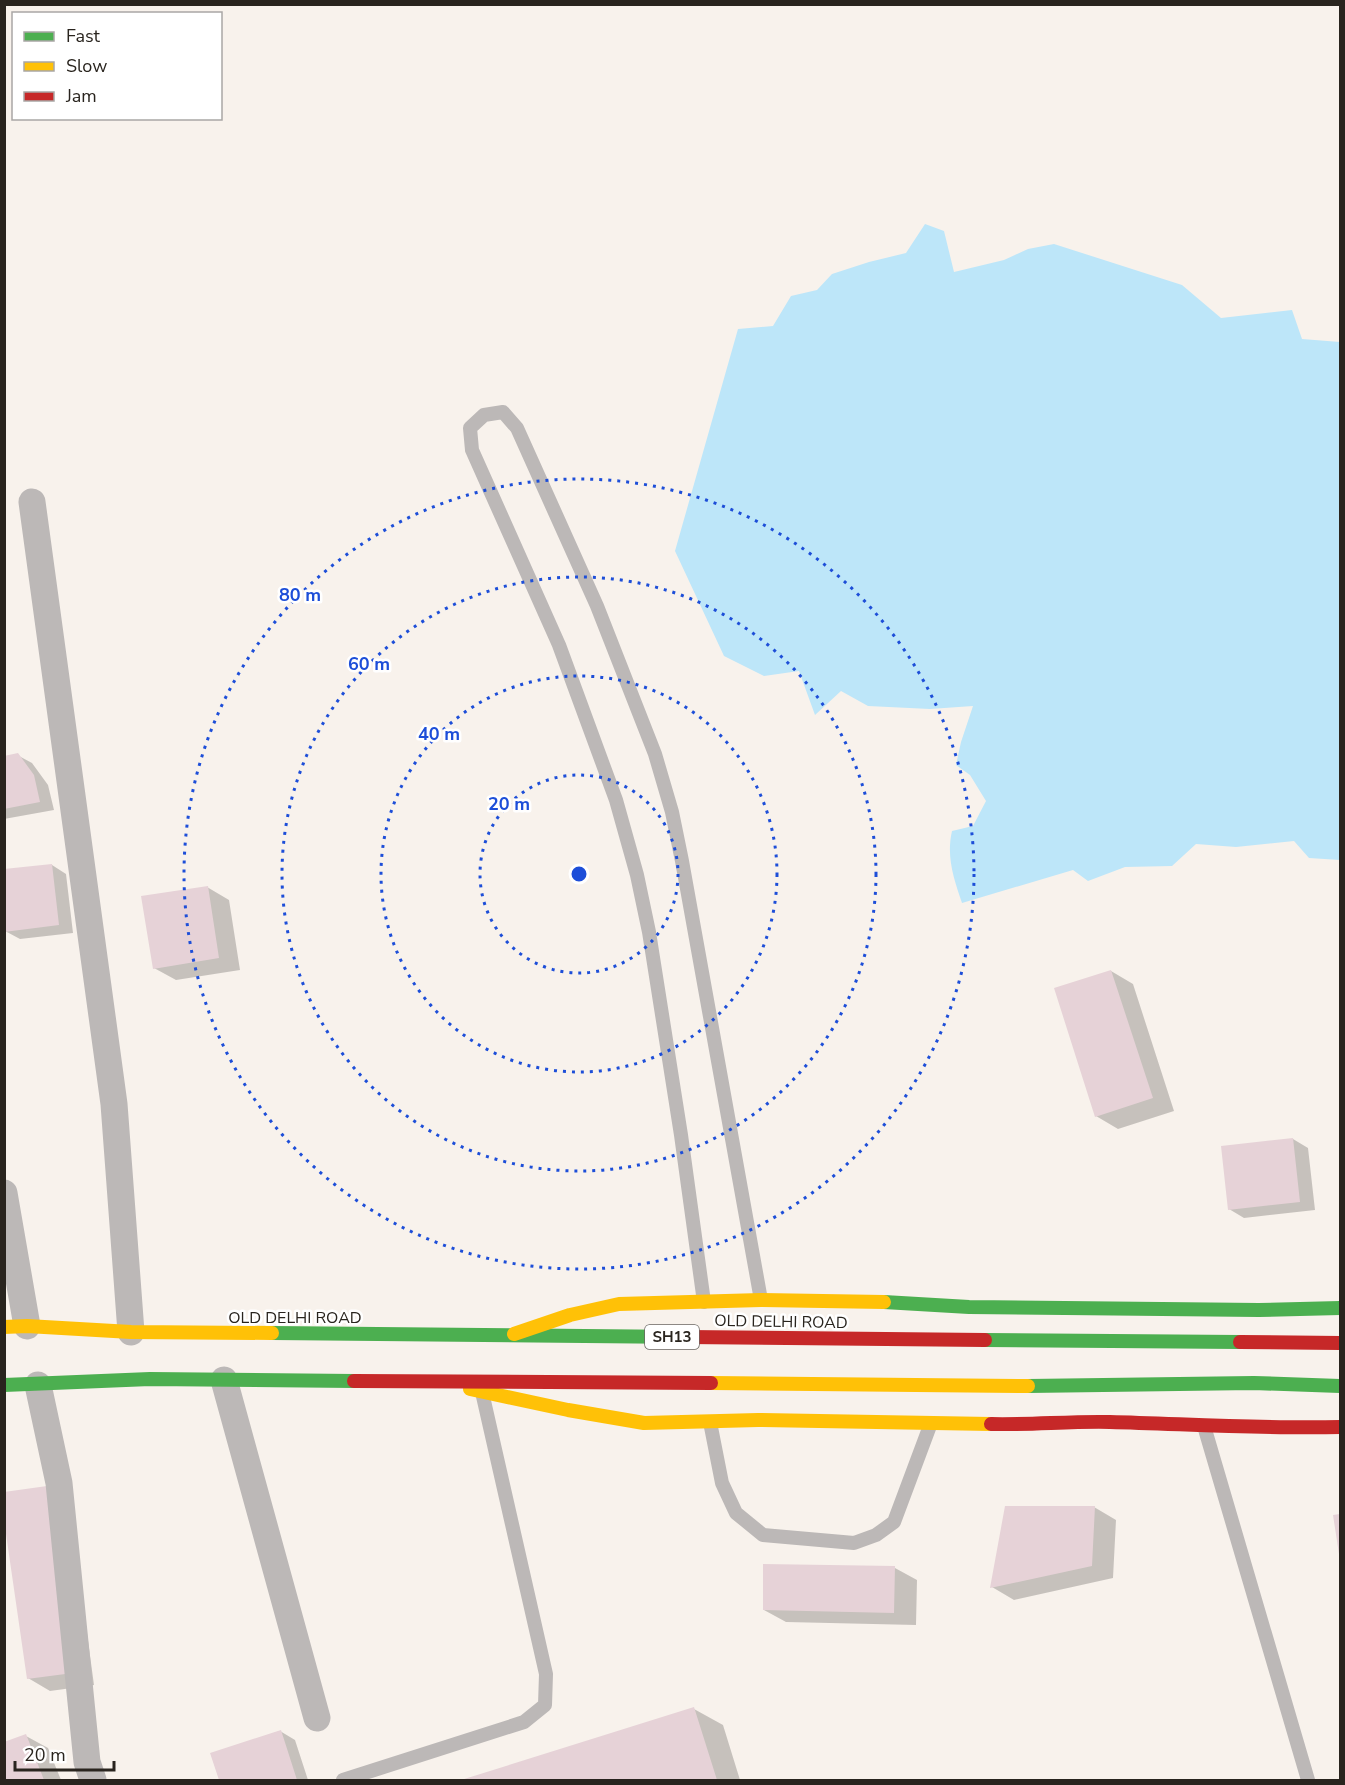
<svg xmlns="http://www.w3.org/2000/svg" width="1345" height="1785" font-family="'Nunito Sans',sans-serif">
<rect width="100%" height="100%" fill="#f8f2ec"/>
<path fill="#bde6f9" d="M925,224L944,231L954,272L1004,260L1028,249L1054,244L1182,285L1221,318L1292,310L1302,339L1340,342V860L1309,858L1294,841L1236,847L1196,844L1172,866L1125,867L1088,881L1073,870L962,903C954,879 946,857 952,831L973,826L986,801L970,775L956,765L961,742L973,706L930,709L868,706L841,691L815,715L799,671L764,676L724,656L675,551L738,329L773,326L791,296L817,290L832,274L869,262L906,253Z"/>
<path fill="#0003" d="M17,755L32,763L48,785L54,810L4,819V757Z
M52,865L66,874L73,933L20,939L5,931Z
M207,887L229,900L240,970L176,980L154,968Z
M1111,971L1133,984L1174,1111L1118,1129L1096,1116Z
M1293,1139L1308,1148L1315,1210L1244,1218L1229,1209Z
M69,1500L94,1685L50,1691L28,1678Z
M1094,1507L1116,1520L1113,1578L1014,1600L992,1587Z
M1340,1515V1553L1335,1516Z
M895,1568L917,1580L916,1625L786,1622L764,1610Z
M694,1709L723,1725L740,1780H465Z
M280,1731L295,1740L308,1780H221L212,1754Z
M26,1736L48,1748L61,1780H4V1744Z"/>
<path fill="#e6d2d7" d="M18,753L34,775L40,802L4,809V756Z
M52,864L59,925L4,932V869Z
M208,886L219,958L153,969L141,896Z
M1111,970L1153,1098L1095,1117L1054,988Z
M1293,1138L1300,1202L1228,1210L1221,1146Z
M47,1486L73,1673L27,1679L4,1520V1492Z
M1005,1506H1095L1092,1566L990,1588Z
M1340,1514V1554H1339L1333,1515Z
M763,1564L895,1566L894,1613L763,1610Z
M694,1707L717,1780H461Z
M281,1730L297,1780H219L210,1753Z
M26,1734L44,1780H4V1742Z"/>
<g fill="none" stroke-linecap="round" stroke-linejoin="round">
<path stroke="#bcb8b7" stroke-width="14" d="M704,1302L681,1135L649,932L637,875L616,800L559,645L472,450L470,428L484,415L503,412L517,428L597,606L655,754L672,812L682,861L761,1300
M710,1422L722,1483L736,1513L763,1535L854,1543L876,1535L894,1522L931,1423
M1204,1426L1308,1780
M343,1780L524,1722L545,1705L546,1674L482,1392"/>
<path stroke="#bcb8b7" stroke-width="27" d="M32,502L114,1104L131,1332
M4,1193L27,1326
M224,1380L317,1718
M38,1385L59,1483L87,1762L93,1780"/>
<path stroke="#4caf50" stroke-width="14" d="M884,1302L969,1307L1259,1310L1340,1308
M272,1333L687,1337
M985,1340L1240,1342
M4,1385L150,1379L354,1381
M1028,1386L1254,1383L1340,1386"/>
<path stroke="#ffc107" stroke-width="14" d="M4,1327L27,1326L131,1332L272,1333
M514,1334L570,1315L619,1304L761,1300L884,1302
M711,1383L1028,1386
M470,1389L568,1410L644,1423L758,1420L991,1424"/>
<path stroke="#c62828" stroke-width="14" d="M687,1337L985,1340
M1240,1342L1340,1343
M354,1381L711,1383
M991,1424C1031,1425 1071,1421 1110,1422C1187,1424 1263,1429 1340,1427"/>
</g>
<g fill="none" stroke="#1d4ed8" stroke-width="3" stroke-dasharray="3 6">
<circle cx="579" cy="874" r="99"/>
<circle cx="579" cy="874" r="198"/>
<circle cx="579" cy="874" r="297"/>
<circle cx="579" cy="874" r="395"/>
</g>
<g text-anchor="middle" stroke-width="5" stroke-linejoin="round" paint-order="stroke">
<rect fill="#fff" stroke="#696662" stroke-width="1.5" x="645" y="1325" width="54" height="24" rx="4.5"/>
<g font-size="15" font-weight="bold" fill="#29241e">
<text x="672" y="1342">SH13</text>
</g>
<g font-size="16" fill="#29241e" stroke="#fff">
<text x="295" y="1323">OLD DELHI ROAD</text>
<text transform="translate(781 1321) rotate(1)" y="6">OLD DELHI ROAD</text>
</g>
</g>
<circle cx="579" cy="874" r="9" fill="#1d4ed8" stroke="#fff" stroke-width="3"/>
<g font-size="18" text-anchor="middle" font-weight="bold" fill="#1d4ed8" stroke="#fff" stroke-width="5" stroke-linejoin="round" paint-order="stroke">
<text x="300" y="601">80 m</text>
<text x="369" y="670">60 m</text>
<text x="439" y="740">40 m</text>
<text x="509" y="810">20 m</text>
</g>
<rect width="1345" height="1785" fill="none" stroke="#29241e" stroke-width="12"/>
<rect x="12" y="12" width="210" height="108" fill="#ffffff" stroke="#a9a7a5" stroke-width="1.5"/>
<rect x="24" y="32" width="30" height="9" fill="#4caf50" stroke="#a9a7a5" stroke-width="1.5"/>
<text x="66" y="42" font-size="18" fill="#29241e">Fast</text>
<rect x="24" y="62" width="30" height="9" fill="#ffc107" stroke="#a9a7a5" stroke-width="1.5"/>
<text x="66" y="72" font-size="18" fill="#29241e">Slow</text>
<rect x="24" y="92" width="30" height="9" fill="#c62828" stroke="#a9a7a5" stroke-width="1.5"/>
<text x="66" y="102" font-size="18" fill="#29241e">Jam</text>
<path d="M15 1761v9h99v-9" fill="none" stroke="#29241e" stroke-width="3"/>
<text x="24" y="1761" font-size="18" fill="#29241e" stroke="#ffffff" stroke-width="4.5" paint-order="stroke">20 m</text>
</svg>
